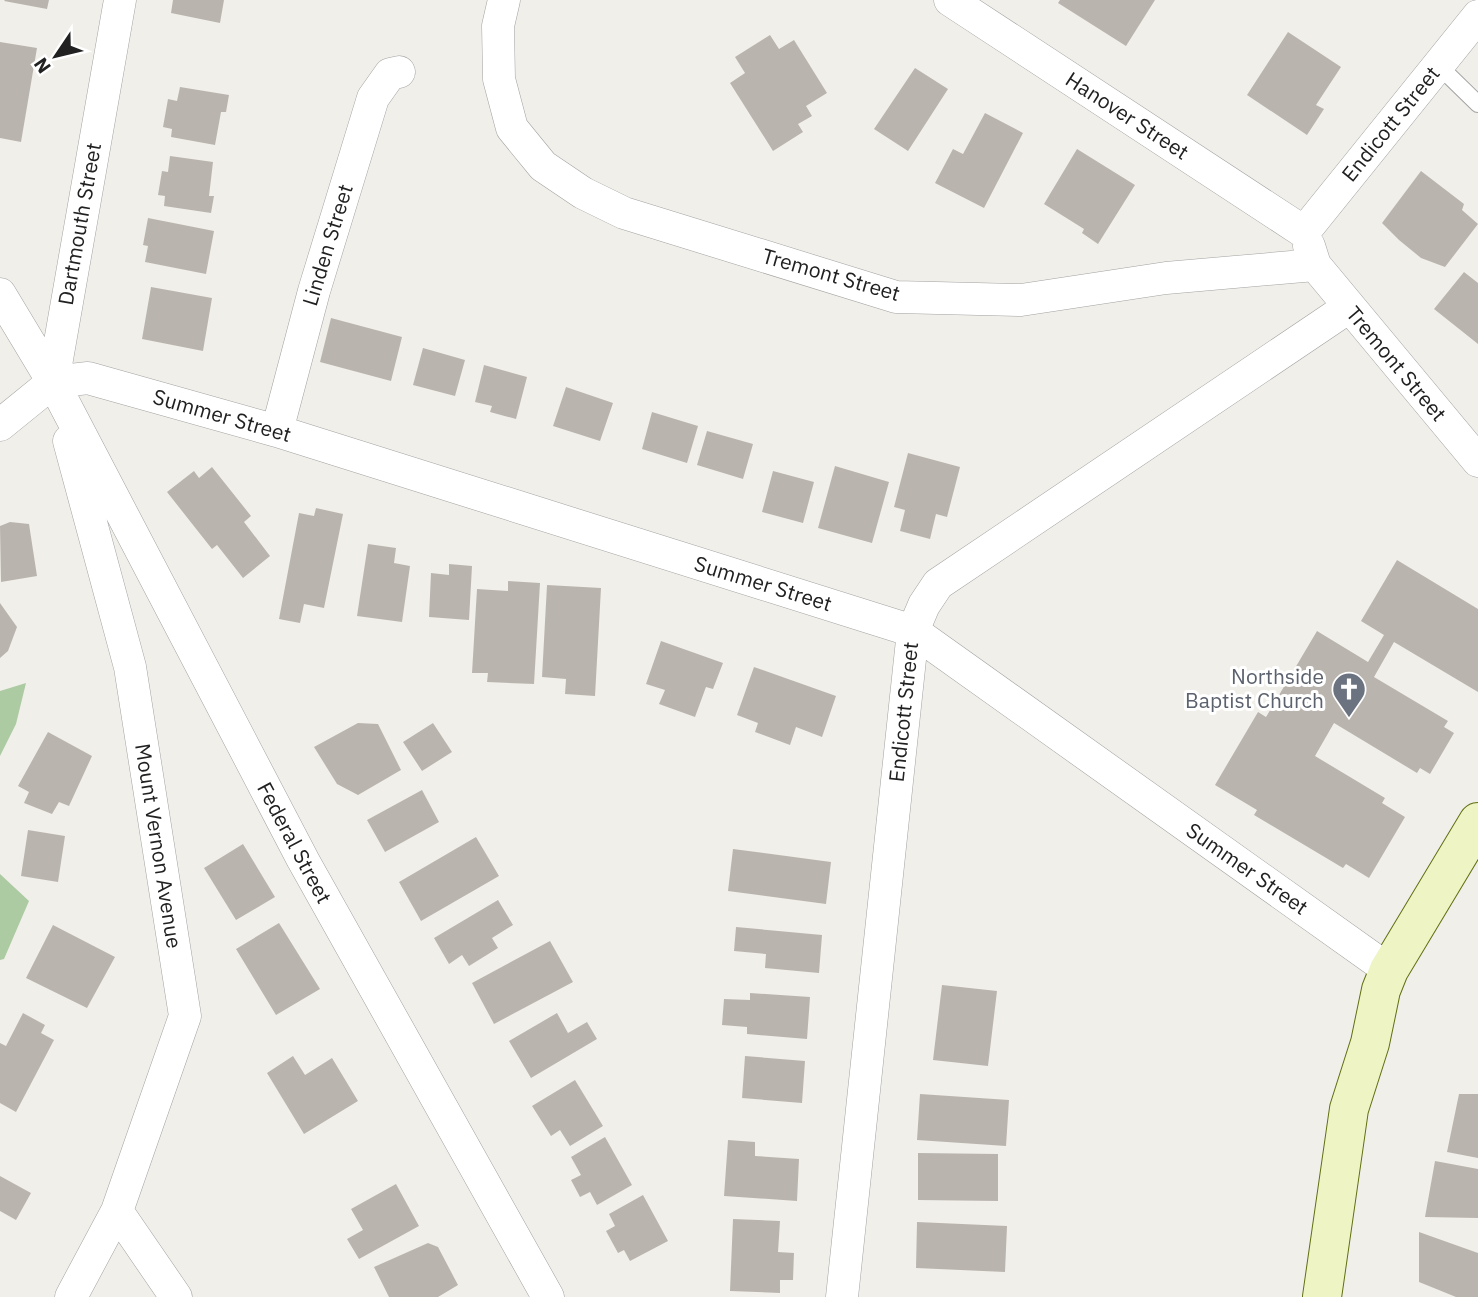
<svg xmlns="http://www.w3.org/2000/svg" width="1478" height="1297" font-family="'IBM Plex Sans',sans-serif">
<rect width="100%" height="100%" fill="#f1efe9"/>
<path fill="#accba3" d="M26,683L16,724L0,756V691Z
M0,874L29,901L4,959L0,960Z"/>
<path fill="#bab4af" d="M5,0H49L47,9L4,1Z
M173,0H224L220,23L171,13Z
M1060,0H1155L1126,46L1058,3Z
M1288,32L1341,67L1316,105L1324,109L1307,135L1247,95Z
M770,35L779,49L794,40L827,93L806,106L812,116L798,124L803,132L773,151L730,83L745,73L735,57Z
M0,42L37,48L21,142L0,138Z
M915,68L948,89L908,151L874,129Z
M180,87L229,95L226,112H221L215,145L171,137L172,129L163,127L168,99L177,101Z
M985,113L1023,133L984,208L935,183L953,149L963,154Z
M1077,149L1135,185L1098,244L1082,233L1084,229L1044,204Z
M170,156L213,162L209,196H214L211,213L164,206L165,196L158,195L162,171L168,172Z
M1421,171L1464,204L1462,210L1478,224L1445,267L1421,258L1399,240L1382,223Z
M148,218L214,231L206,274L145,262L148,246L143,245Z
M1464,272L1478,283V344L1434,309Z
M151,287L212,298L203,351L142,339Z
M331,318L402,337L391,381L320,362Z
M423,348L465,360L455,396L413,385Z
M484,365L527,377L516,419L490,412L492,406L475,402Z
M566,387L613,403L600,441L553,426Z
M652,412L698,426L687,463L642,449Z
M707,431L753,444L743,479L697,465Z
M908,453L960,467L947,517L936,514L930,539L900,531L905,510L894,507Z
M835,466L889,482L872,543L818,528Z
M212,467L251,516L244,522L270,556L243,578L217,545L212,549L167,492L194,471L199,478Z
M773,471L814,482L803,523L762,512Z
M316,508L343,514L324,608L304,604L300,623L279,619L299,513L314,516Z
M10,522L29,524L37,576L1,582L0,526Z
M368,544L396,548L394,563L410,566L402,622L357,616Z
M1397,560L1478,609V692L1394,642L1374,677L1448,721L1444,727L1454,733L1430,774L1420,768L1417,773L1334,723L1315,756L1385,798L1382,803L1405,817L1369,878L1346,864L1343,868L1254,815L1257,810L1215,785L1258,712L1266,717L1317,631L1368,662L1384,635L1361,621Z
M449,564L472,566L469,620L429,617L431,573L449,575Z
M508,581L540,583L534,684L487,682L488,673H472L477,589L508,591Z
M547,585L601,588L595,696L565,694L566,679L542,677Z
M0,603L17,627L8,651L0,658Z
M661,641L723,663L713,689L706,687L695,717L659,704L665,690L646,684Z
M754,667L836,696L822,737L796,727L790,745L755,732L758,723L737,715Z
M358,723L378,724L401,770L358,795L337,784L314,747Z
M433,723L452,752L422,771L403,742Z
M48,732L92,756L69,806L59,802L52,814L24,803L29,792L18,786Z
M422,790L439,822L385,852L367,820Z
M28,830L65,836L58,882L21,876Z
M476,837L499,876L421,921L399,882Z
M243,844L275,897L236,920L204,868Z
M733,849L831,862L826,904L728,891Z
M498,900L513,925L492,938L498,948L469,966L462,955L449,964L434,938Z
M279,923L320,989L276,1015L236,949Z
M53,925L115,957L87,1008L26,978Z
M736,927L822,935L819,973L765,968L766,954L734,951Z
M550,941L573,982L494,1024L472,983Z
M942,985L997,991L988,1066L933,1060Z
M750,993L810,997L807,1039L747,1034V1027L722,1025L724,999L750,1000Z
M23,1013L45,1025L41,1033L54,1040L16,1112L0,1103V1043L6,1046Z
M557,1013L568,1033L587,1022L597,1039L531,1078L509,1041Z
M293,1056L305,1075L332,1058L358,1101L304,1134L267,1073Z
M745,1056L805,1061L802,1103L742,1098Z
M575,1080L603,1126L570,1146L560,1130L551,1136L532,1106Z
M920,1094L1009,1100L1006,1146L917,1140Z
M1459,1094H1478V1158L1447,1152Z
M605,1137L632,1185L597,1205L590,1192L580,1197L571,1180L581,1175L571,1157Z
M728,1140L755,1142V1156L799,1159L797,1201L724,1196Z
M918,1153L998,1154V1201L918,1200Z
M1435,1161L1478,1169V1218L1425,1217Z
M0,1176L31,1193L16,1220L0,1211Z
M396,1184L419,1226L359,1259L347,1239L363,1230L351,1209Z
M643,1195L668,1241L630,1261L624,1250L618,1253L606,1231L615,1226L609,1214Z
M733,1219L780,1221L778,1252L794,1253L793,1280H780V1293L730,1291Z
M917,1222L1007,1226L1005,1272L916,1268Z
M1419,1232L1478,1253V1297H1456L1419,1282Z
M428,1243L438,1247L458,1285L438,1297H389L374,1267Z"/>
<g fill="none" stroke-linecap="round" stroke-linejoin="round">
<g stroke="#a2a2a2" stroke-width="18">
<path id="lane" d="M1438,65L1478,104"/>
</g>
<g stroke="#a2a2a2" stroke-width="33">
<path id="street" d="M504,0L498,26L499,79L512,128L543,166L583,193L624,213L896,297L1021,300L1166,278L1315,265
M950,0L1304,232
M1304,232L1478,16
M1309,246L1315,265L1478,461
M0,294L53,382L303,860L548,1297
M53,382L88,378L277,431L913,631L1389,970
M0,425L53,382L120,0
M277,431L314,291L373,98L390,74L399,72
M69,441L130,667L185,1016L117,1211L71,1297
M117,1211L176,1297
M842,1297L913,631L924,605L938,584L1349,307"/>
</g>
<g stroke="#5f6f11" stroke-width="40">
<path id="secondary" d="M1322,1297L1349,1109L1370,1043L1381,990L1389,970L1478,822"/>
</g>
<use href="#lane" stroke="#fff" stroke-width="16"/>
<use href="#street" stroke="#fff" stroke-width="32"/>
<use href="#secondary" stroke="#eef4c4" stroke-width="38"/>
</g>
<defs>
<g id="church-pin" transform="scale(1.75)"><path d="M0 17L-7.5 6A9.5 9.5 0 1 1 7.5 6Z" fill="#6b7280" stroke="#fff"/><path d="M-1.2-6h2.4v3.5h3.3v2.4h-3.3V6h-2.4V-.1h-3.3v-2.4h3.3Z" fill="#fff"/></g>
</defs>
<g fill-rule="evenodd">
<use href="#church-pin" x="1349" y="689"/>
</g>
<g text-anchor="middle" stroke-width="6" stroke-linejoin="round" paint-order="stroke">
<g font-size="21" fill="#212121" stroke="#fff">
<text transform="translate(1127 116) rotate(33)" y="7">Hanover Street</text>
<text transform="translate(1391 124) rotate(-51)" y="7">Endicott Street</text>
<text transform="translate(80 224) rotate(-80)" y="7">Dartmouth Street</text>
<text transform="translate(328 245) rotate(-73)" y="7">Linden Street</text>
<text transform="translate(831 275) rotate(16)" y="7">Tremont Street</text>
<text transform="translate(1396 364) rotate(50)" y="7">Tremont Street</text>
<text transform="translate(222 416) rotate(16)" y="7">Summer Street</text>
<text transform="translate(763 584) rotate(17)" y="7">Summer Street</text>
<text transform="translate(904 712) rotate(-84)" y="7">Endicott Street</text>
<text transform="translate(294 843) rotate(62)" y="7">Federal Street</text>
<text transform="translate(158 846) rotate(81)" y="7">Mount Vernon Avenue</text>
<text transform="translate(1247 869) rotate(35)" y="7">Summer Street</text>
</g>
<g font-size="21" fill="#5b616d" stroke="#fff" text-anchor="end">
<text x="1324" y="684">Northside<tspan x="1324" dy="24">Baptist Church</tspan></text>
</g>
</g>
<g transform="translate(56 56) rotate(235)" stroke="#ffffff" stroke-width="5" paint-order="stroke">
<path d="M0-5L12 26L0 18L-12 26Z" fill="#212121"/>
<text y="-10" font-size="19" font-weight="bold" text-anchor="middle" fill="#212121">N</text>
</g>
</svg>
